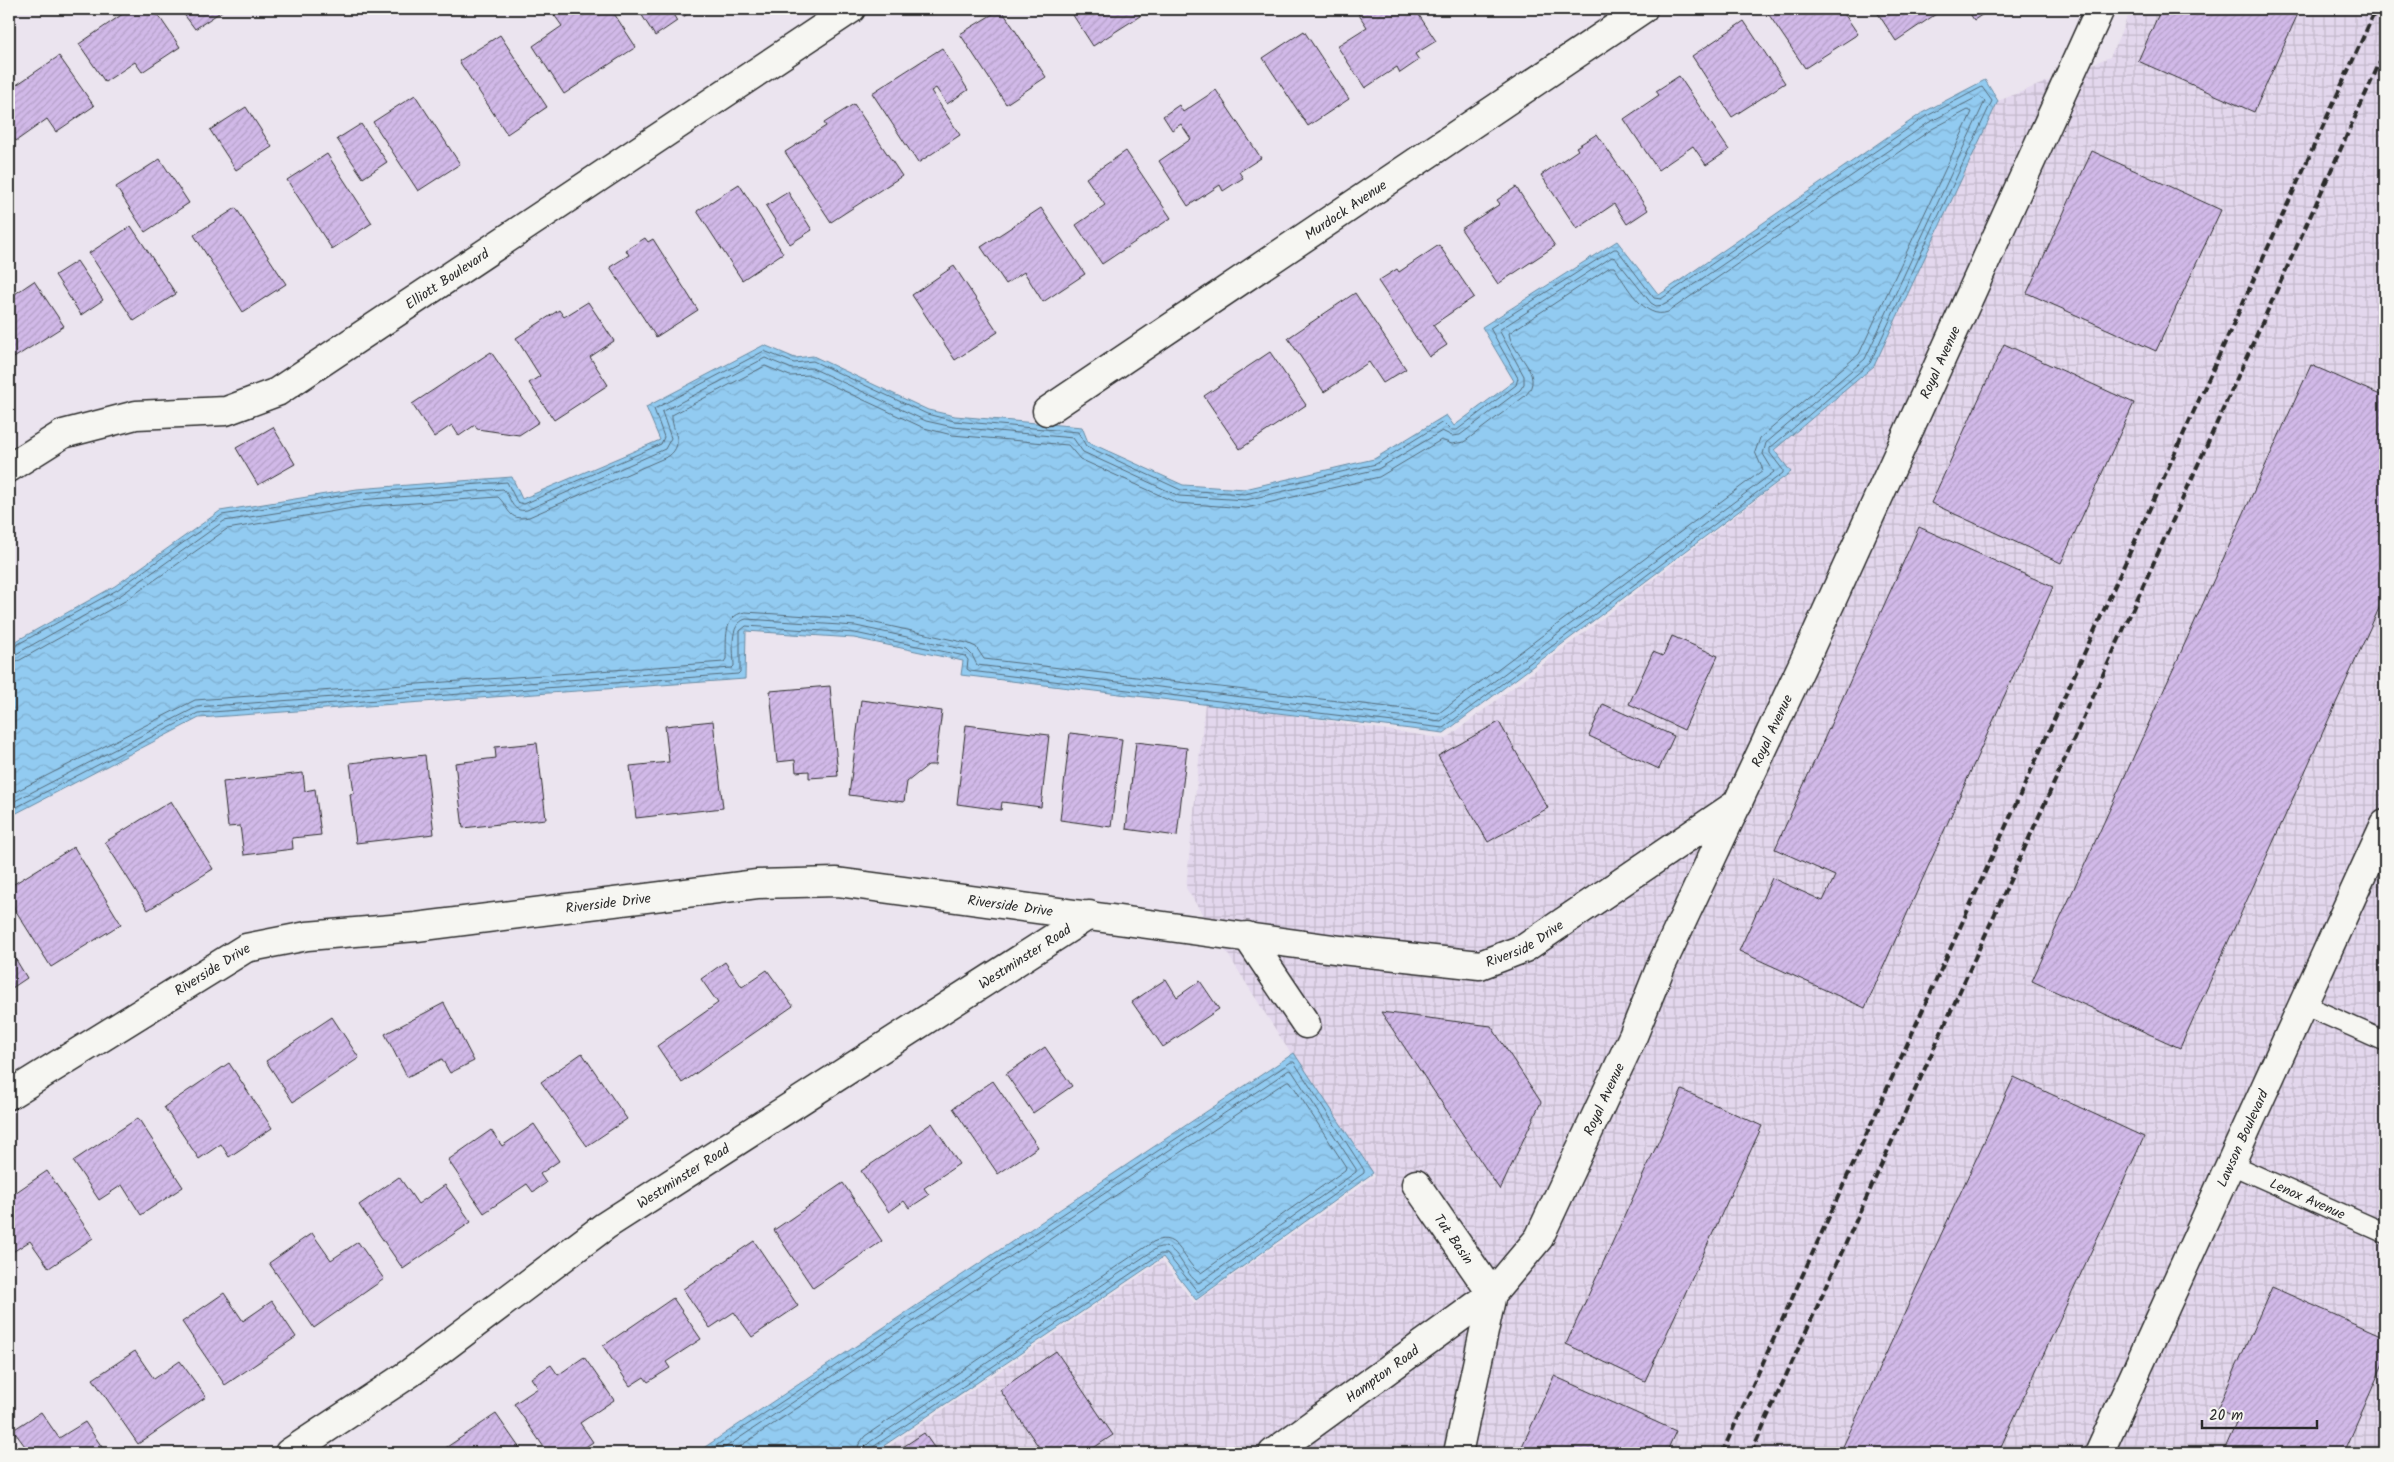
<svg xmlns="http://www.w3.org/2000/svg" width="2394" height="1462" font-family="Kalam,sans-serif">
<defs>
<pattern id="industrial-grid" width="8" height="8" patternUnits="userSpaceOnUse" patternTransform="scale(1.25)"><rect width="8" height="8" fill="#e3d7ed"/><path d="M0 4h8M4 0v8" fill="none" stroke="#c3b9cb"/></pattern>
<pattern id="water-waves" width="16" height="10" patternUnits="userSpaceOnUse" patternTransform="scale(1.25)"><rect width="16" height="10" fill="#92cbf1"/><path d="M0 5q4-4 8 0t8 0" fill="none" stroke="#7eaecf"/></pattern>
<pattern id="building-hatch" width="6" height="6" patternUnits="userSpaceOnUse" patternTransform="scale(1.25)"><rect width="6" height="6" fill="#d1b9e8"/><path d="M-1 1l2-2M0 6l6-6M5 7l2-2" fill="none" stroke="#b49fc7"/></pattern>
</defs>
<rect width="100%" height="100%" fill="#ebe4ef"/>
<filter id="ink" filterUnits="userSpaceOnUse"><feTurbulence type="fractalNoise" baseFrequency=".02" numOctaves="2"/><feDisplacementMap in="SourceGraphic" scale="10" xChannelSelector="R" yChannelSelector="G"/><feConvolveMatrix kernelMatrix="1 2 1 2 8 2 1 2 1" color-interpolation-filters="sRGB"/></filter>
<g filter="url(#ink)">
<path fill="url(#industrial-grid)" d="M2131,9H2385V1453H879L1162,1261L1194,1303L1375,1176L1291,1054L1186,888L1205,702L1446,739L1791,473L1774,451L1874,366L1998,101L2110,57Z"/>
<path fill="url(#water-waves)" stroke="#698ba2" d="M1985,80L1998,101L1874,366L1774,450L1791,472L1444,733L961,675L963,661L854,638L746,631L745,679L199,718L9,817V645L115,586L220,511L357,489L512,477L522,499L660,440L646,407L764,345L795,358L813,356L928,410L955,416L1082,427L1088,442L1183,485L1245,489L1374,459L1446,415L1454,426L1514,381L1482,327L1617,241L1659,295L1922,113Z
M1294,1053L1373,1173L1196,1300L1163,1257L873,1453H696Z"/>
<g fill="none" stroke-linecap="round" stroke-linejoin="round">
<path stroke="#546b7a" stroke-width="1" d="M9,649L117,590L222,515L358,493L507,482L517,502L524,504L661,444L664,437L654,409L764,351L794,363L813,361L927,414L954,421L1078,432L1086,446L1181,490L1245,494L1376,464L1443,422L1451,430H1457L1516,385L1518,378L1490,328L1614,249H1617L1654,298L1661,299L1925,117L1982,87L1992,101L1870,363L1770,448V453L1783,470V473L1443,728L970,671L967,669L968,660L965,656L855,633L746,626L740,631V672L738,674L198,713L9,811
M9,655L16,654L121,595L224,521L358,500L503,489C512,497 510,513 527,510L665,449L671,438L662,412L765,358L792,369L812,368L926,421L953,427L1073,438L1083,452L1179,496L1246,500L1378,469L1442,431L1452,436L1460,435L1520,390L1524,384V376L1499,330L1612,257L1615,258L1651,303L1656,306L1664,305L1928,123L1979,96L1985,101L1865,359L1766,443L1763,454L1774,472L1441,721L977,665L972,655L967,650L856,626L746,619C728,624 734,652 734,666L732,668L197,707L9,804
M9,663L20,660L125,601L227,529L359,507L498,497C509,506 507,522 529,517L669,456C686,442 671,431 672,415L765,366L790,376L810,375L924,428L952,435L1068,445L1080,459L1177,503L1246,508L1379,477L1441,440L1452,444L1464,442L1525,396C1547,374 1511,354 1509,333L1610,267H1614C1626,284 1644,321 1668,312L1932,129L1968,110L1972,112L1859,354L1760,438L1755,452L1763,470L1439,713L984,659L976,647L967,643L857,619L745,612C722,616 727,641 726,659L724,662L195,700L9,795
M705,1453L1291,1062H1294L1364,1170V1173L1198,1292L1167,1254H1160L873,1447L871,1453
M717,1453L1289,1070L1292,1071L1356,1169V1172L1199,1283C1184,1276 1178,1240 1157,1248L870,1442L865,1447L864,1453
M730,1453L1287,1081H1290L1346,1167L1345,1170L1201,1273C1183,1265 1180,1229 1153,1242L865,1436L859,1444L857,1453"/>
</g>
<path fill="url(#building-hatch)" stroke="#2b2b2b" d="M130,9H154L180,47L142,72L135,62L105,82L79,44Z
M180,9H225L195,29Z
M550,9H611L636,47L564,94L533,46L562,26Z
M638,9H670L677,21L655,36Z
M678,9H695L683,17Z
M1001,9L1046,77L1006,104L960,34Z
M1069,9H1136L1140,16L1093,46Z
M1355,9H1415L1436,41L1415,54L1419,60L1400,73L1397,67L1365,88L1337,46L1367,27Z
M1765,9H1841L1858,34L1805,68Z
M1875,9H1933L1936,14L1896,41Z
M1967,9H1991L1974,20Z
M2161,9H2300L2254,112L2138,61Z
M1744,21L1785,83L1732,117L1692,56Z
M1304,31L1349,99L1308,126L1263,58Z
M500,35L547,107L507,134L459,61Z
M942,48L968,90L947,104L936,88L931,91L960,135L918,163L872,93Z
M59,56L94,106L56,132L47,119L16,141L9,131V90Z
M1679,76L1729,150L1706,165L1693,146L1658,170L1624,119L1659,95L1656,91Z
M1216,90L1261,158L1239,172L1243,178L1223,191L1220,185L1188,206L1159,161L1191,139L1181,124L1172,130L1163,116L1179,105L1183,112Z
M415,95L460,164L418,191L373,122Z
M854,104L902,176L831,222L785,152L826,126L824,123Z
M246,107L272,147L236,170L210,130Z
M361,124L387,162L363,178L337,139Z
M1597,134L1648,210L1627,224L1614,204L1577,229L1541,175L1578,150L1576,147Z
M1126,151L1171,218L1102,264L1076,225L1105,205L1086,178Z
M2092,151L2221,210L2156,351L2027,293Z
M327,154L372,223L332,249L287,180Z
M160,159L189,203L145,232L116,187Z
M739,184L783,253L742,280L697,211Z
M1516,187L1555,246L1498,284L1461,229L1500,204L1497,200Z
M788,192L812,230L790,244L766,206Z
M236,208L286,284L243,312L194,235Z
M1041,208L1085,274L1043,302L1024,272L1006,284L981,247Z
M131,226L176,294L134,321L89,253Z
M645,238L648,242L653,239L698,310L656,337L610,267L629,255L626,250Z
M1439,245L1474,297L1433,325L1447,345L1429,357L1378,281L1397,269L1399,272Z
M77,261L103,300L81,315L55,275Z
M954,266L998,332L955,360L912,295Z
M34,281L64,326L9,361V298Z
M1355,293L1406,369L1383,383L1369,362L1324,392L1288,338Z
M588,302L614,341L590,357L608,385L554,420L529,383L540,376L516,338L559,310L564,317Z
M2004,344L2134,403L2061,563L1931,503Z
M491,352L539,422L519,435L477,429L475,425L459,436L452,425L434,437L412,404Z
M1270,352L1306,405L1240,449L1204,396Z
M2311,365L2385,397V595L2180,1048L2032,981Z
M273,427L295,464L258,485L236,448Z
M1919,527L2053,587L1865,1008L1739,951L1772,878L1823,901L1835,876L1775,849Z
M1672,636L1718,656L1684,730L1629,704L1653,652L1663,656Z
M830,686L838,776L809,778V771L796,772L795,760L777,762L770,691Z
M861,700L942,711L935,765H928L907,782L904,802L849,795Z
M1603,704L1674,736L1659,769L1589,736Z
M713,721L723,808L636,818L630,766L669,762L665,726Z
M1499,722L1548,808L1488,842L1438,756Z
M966,725L1049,735L1041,807L1002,802L1001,810L957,804Z
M1070,733L1122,739L1111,827L1060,820Z
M1136,742L1187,748L1177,836L1126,829Z
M537,743L546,819L463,828L455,763L496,758L495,747Z
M425,755L434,834L356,843L350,794L354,793L350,763Z
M303,773L305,791L315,789L321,835L292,838L293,849L244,855L240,826L228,827L223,782Z
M171,801L213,869L148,910L105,842Z
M74,847L121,924L51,967L9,900V887Z
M9,948L27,978L9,990Z
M725,962L742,987L767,970L793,1006L682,1083L657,1046L718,1003L701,979Z
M1166,979L1177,997L1200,981L1219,1009L1163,1047L1132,1002Z
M444,1003L474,1061L450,1073L442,1059L407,1077L385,1034Z
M1381,1012L1491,1026L1541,1102L1500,1190Z
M332,1017L359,1058L293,1102L266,1061Z
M1045,1047L1072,1086L1033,1113L1006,1074Z
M582,1053L627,1119L587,1146L541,1082Z
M229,1063L272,1128L229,1157L221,1144L199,1159L164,1107Z
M2014,1077L2144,1137L1998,1453H1840Z
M993,1081L1038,1147L998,1174L953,1108Z
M1682,1090L1762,1126L1645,1381L1566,1344Z
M138,1118L183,1187L141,1215L122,1185L99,1200L73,1161Z
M932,1123L959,1164L924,1188L929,1195L909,1208L904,1201L889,1212L861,1171Z
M534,1124L559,1161L540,1174L546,1183L533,1192L527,1184L484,1213L448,1160L491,1130L502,1146Z
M47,1171L93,1238L49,1268L30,1241L11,1253L9,1251V1197Z
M399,1177L418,1204L445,1185L471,1222L403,1269L359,1205Z
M843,1183L882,1241L813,1288L774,1230Z
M312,1233L331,1260L358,1242L384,1279L314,1328L269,1263Z
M754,1241L798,1306L752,1337L734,1312L710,1328L683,1289Z
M2272,1287L2385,1337V1359L2344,1453H2223L2238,1419L2217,1410Z
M224,1293L243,1321L272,1301L296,1337L225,1385L182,1322Z
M673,1298L701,1339L666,1362L670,1368L648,1382L644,1377L630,1386L603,1346Z
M135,1351L154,1379L180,1361L206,1397L138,1444L93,1379Z
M1056,1351L1113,1435L1086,1453H1043L1000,1390Z
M584,1357L614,1400L580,1423L593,1442L577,1453H548L514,1404L538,1388L531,1378L551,1365L558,1375Z
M1554,1376L1676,1431L1666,1453H1519Z
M41,1412L59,1438L85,1422L106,1453H30L13,1430Z
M496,1414L523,1453H438Z
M924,1433L938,1453H894Z"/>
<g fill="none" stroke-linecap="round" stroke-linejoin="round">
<g stroke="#2b2b2b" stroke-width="22">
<g id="service">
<path d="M2304,1005L2385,1041"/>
<path id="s1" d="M2230,1164L2385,1233"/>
</g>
</g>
<g stroke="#2b2b2b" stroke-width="31">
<g id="minor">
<path id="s2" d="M1047,411L1643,9"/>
<path id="s3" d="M9,468L63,434L136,415L226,411L277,392L851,9"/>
<path d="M1247,936L1306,1024"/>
<path id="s4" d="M9,1095L246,948L307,936L416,927L757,884L837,882L1341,950L1480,965L1525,948L1738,803"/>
<path id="s5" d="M289,1453L410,1373L605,1226L1089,915"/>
<path id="s6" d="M1273,1453L1492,1294L1416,1184"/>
<path id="s7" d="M1458,1453L1492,1294L1539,1238L1633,1036L1661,966L1806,657L2100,9"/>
</g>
</g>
<g stroke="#2b2b2b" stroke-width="31">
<g id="secondary">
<path id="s8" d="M2099,1453L2385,824"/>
</g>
</g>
<use href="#service" stroke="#f6f6f2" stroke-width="19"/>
<use href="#minor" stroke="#f6f6f2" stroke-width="28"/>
<use href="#secondary" stroke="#f6f6f2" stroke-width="28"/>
<path stroke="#2b2b2b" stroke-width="4" stroke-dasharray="8 4" stroke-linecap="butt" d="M1722,1453L2376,9
M1751,1453L2385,51"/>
</g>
</g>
<g text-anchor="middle" stroke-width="4.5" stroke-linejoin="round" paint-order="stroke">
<g font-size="14" fill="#2b2b2b" stroke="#f6f6f2">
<text dy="5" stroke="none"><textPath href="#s2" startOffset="360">Murdock Avenue</textPath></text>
<text dy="5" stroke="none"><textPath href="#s3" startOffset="488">Elliott Boulevard</textPath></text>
<text dy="5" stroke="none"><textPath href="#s7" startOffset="1199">Royal Avenue</textPath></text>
<text dy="5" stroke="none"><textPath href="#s7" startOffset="794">Royal Avenue</textPath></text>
<text dy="5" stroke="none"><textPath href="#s4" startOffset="644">Riverside Drive</textPath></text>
<text dy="5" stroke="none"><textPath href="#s4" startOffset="1049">Riverside Drive</textPath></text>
<text dy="5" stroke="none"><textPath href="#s4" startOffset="1572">Riverside Drive</textPath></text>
<text dy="5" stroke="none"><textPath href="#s5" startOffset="888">Westminster Road</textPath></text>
<text dy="5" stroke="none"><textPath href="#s4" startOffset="239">Riverside Drive</textPath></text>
<text dy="5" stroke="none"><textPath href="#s7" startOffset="389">Royal Avenue</textPath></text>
<text dy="5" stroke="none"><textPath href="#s8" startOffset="346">Lawson Boulevard</textPath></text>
<text dy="5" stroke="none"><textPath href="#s5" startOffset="482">Westminster Road</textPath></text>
<text dy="5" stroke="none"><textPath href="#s1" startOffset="85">Lenox Avenue</textPath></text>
<text transform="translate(1454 1239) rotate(55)" y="5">Tut Basin</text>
<text dy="5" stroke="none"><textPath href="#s6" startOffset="135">Hampton Road</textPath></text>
</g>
</g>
<rect width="2394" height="1462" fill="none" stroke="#f6f6f2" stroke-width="30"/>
<rect x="15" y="15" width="2364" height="1432" fill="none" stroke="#2b2b2b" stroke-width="2" filter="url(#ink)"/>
<path d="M2202 1420v8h115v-8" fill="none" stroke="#2b2b2b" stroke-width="2.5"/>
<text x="2209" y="1420" font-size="15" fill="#2b2b2b" stroke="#f6f6f2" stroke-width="4" paint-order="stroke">20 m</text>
</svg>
